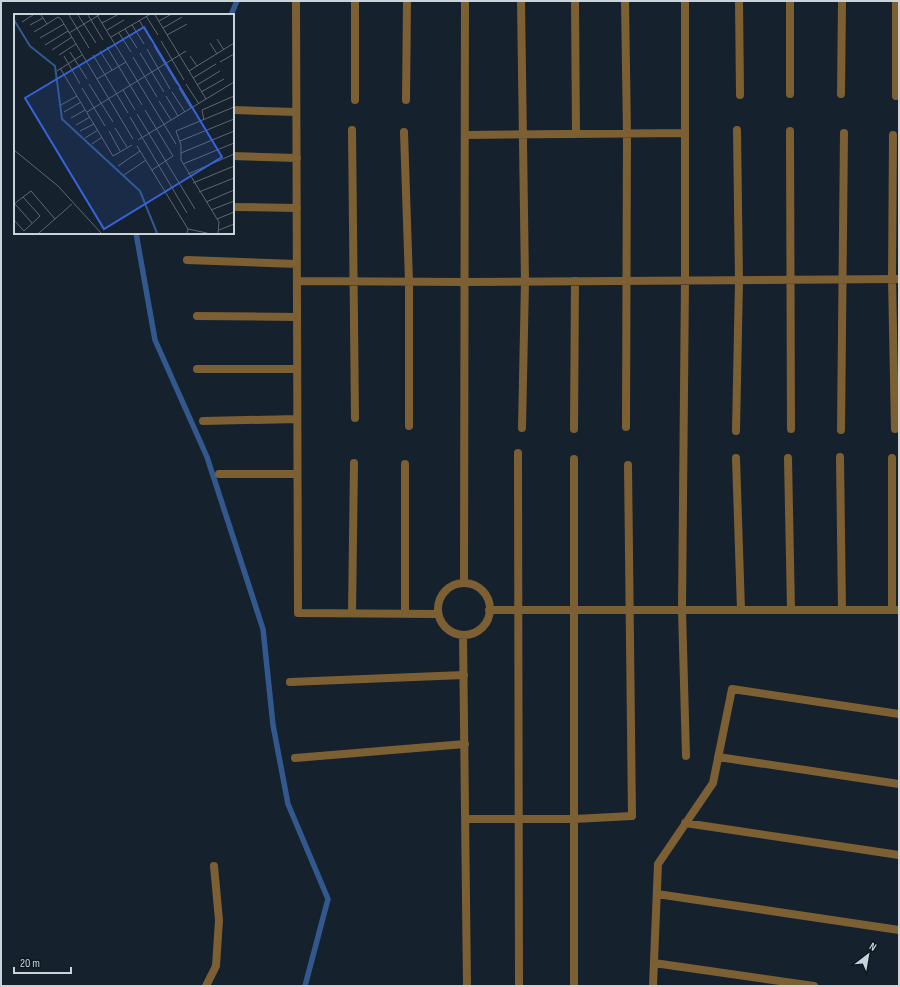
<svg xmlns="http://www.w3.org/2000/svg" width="900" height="987" font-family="'Sofia Sans Condensed',sans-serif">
<rect width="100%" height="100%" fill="#15212d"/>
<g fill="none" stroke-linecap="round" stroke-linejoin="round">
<path stroke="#33588e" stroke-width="5.5" d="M231,15L237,1
M136,233L155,340L207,457L263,629L273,725L288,804L328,899L305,986"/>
<path stroke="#7d5f34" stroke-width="8" d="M206,986L216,966L219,920L214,866"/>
<path stroke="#7d5f34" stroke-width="8" d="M296,1L298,613L438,614
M521,1L525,282L522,428
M575,1L576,134
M625,1L627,134L626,427
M685,1V281L682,610L686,756
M739,1L740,95
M896,1V96
M790,94V1
M841,94L842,1
M355,100V1
M406,100L407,1
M233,110L296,112
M352,130L355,418
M790,131L791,429
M404,132L409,282V426
M465,135L685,133
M893,135L892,279L895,429
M233,156L297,158
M233,207L297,208
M187,260L297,264
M297,281L464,282L899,279
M197,316L297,317
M197,369H297
M203,421L297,419
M574,429L575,281
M841,430L844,133
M736,431L739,280L737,130
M518,453C520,631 517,808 519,986
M840,457L842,610
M736,458L741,610
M788,458L791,610
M574,459V986
M405,464V613
M219,474H297
M464,583L465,1
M438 609a26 26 0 1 1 52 0a26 26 0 1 1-52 0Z
M489,610H899
M892,610V458
M352,613L354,463
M463,635L467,986
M290,682L464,675
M718,757L899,784
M295,758L465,744
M465,819H574L632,816L628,465
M685,823L899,855
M657,894L899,930
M654,963L814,986
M653,986L658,864L713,783L732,689L899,714"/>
</g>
<g transform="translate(14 14)">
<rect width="220" height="220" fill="#15212d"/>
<path fill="none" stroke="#33588e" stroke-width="2" d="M0,6L16,32L41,52L48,105L126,177L143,219"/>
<path fill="none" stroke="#5d6872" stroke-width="1" d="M27,1L33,10L44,3L47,5L119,125M55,1L75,34M64,1L82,29M74,1L89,26M83,1L162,130M141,1L192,85L220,68M132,2L144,21M125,6L137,26M145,7L156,1M8,8L19,1M88,9L103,1M16,11L29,4M118,11L130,30M149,14L168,3M111,15L123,34M93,16L110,6M20,18L33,10M55,19L85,1M105,19L117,38M153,21L173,10M97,23L135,1M26,24L50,10M203,25L210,36M147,27L170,66M196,29L203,40M31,31L54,17M140,32L163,70M93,33L128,91M133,35L156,75M38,36L58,23M86,37L98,56M56,38L73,65M126,39L150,78M45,41L62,30M79,41L114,99M50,42L66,70M176,42L183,52M119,43L143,83M206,48L220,40M46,54L99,142L118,131M43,57L68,41M175,57L220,29M179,64L202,50M83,65L112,48M75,70L99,108M172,70L185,90M183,71L206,57M68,74L91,112M165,74L177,94M109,76L121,96M158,78L171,98M187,78L210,65M152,82L164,102M145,87L157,106M47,91L63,82M131,96L159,142L138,156M50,98L67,88M73,98L172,37M123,100L181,195M116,103L173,199M57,104L71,96M190,106L188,96L220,82M62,111L76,103M101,114L113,133M66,117L80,110M95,117L106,137M71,124L84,116M124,126L192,85M166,127L220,105M78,130L88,123M123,132L174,215L173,219M0,136L44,172L87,219M167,139L220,117M169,150L220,129M104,152L126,137M174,160L220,140M110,161L132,146M179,169L220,152M185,178L220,164M192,188L220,176M0,190L17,177L41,205M1,190L18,209M197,196L220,187M203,205L220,198M0,206L10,217L26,202L9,183M174,215L193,219M205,216L220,210M25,219L58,190M204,219L205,208L167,146V131L162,117L220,93"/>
<path fill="#3762d8" fill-opacity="0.15" stroke="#3762d8" stroke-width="2" d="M130,13L208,143L90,215L11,84Z"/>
<rect width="220" height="220" fill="none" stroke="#cad2da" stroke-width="2"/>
</g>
<rect width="900" height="987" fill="none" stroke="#cad2da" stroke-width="4"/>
<g transform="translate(868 955) rotate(31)" stroke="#0c1823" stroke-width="3" paint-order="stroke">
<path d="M0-3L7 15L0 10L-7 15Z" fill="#cad2da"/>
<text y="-6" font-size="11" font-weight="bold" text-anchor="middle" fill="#cad2da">N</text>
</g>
<path d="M14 967v6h57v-6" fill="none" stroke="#cad2da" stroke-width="2"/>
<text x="20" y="967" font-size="12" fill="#cad2da" stroke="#0c1823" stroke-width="3" paint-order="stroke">20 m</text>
</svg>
